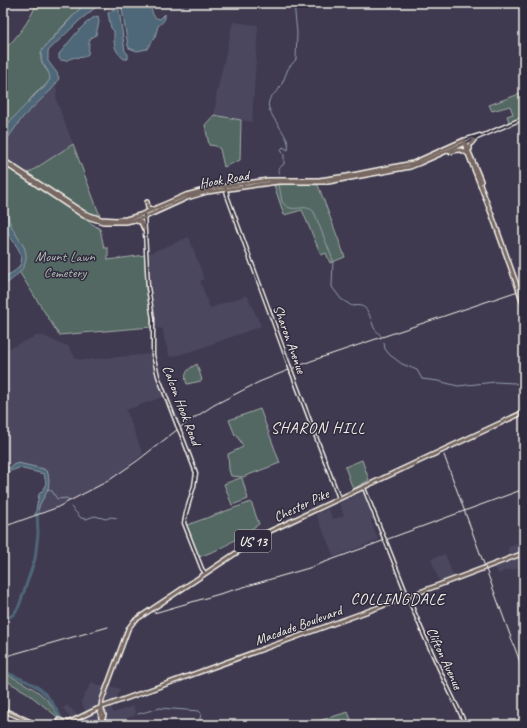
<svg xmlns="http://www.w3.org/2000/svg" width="527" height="728" font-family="Caveat,sans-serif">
<rect width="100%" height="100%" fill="#403a51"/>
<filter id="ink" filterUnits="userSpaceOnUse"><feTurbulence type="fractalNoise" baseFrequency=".025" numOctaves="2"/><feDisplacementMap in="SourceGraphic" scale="8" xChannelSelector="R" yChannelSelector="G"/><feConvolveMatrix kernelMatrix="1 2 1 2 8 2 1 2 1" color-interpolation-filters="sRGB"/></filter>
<g filter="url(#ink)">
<path fill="#4c465f" d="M233,22L258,25L252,122L214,115L217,92Z
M55,86L57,89L56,95L57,102L73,144L26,175L3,160V145L23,117Z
M189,237L204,279L200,281L210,308L247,295L261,326L196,350L170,357L164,339L163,329L154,328L155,316L150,287L147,254Z
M36,336H44L60,344L68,346L76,359L84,360L152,354L154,369L165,396L126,410L143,454L113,478L100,486L56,508L39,515L37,510L47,484L44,471L22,466L6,470L3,469V351Z
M364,492L375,519L371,521L378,540L334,557L316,514L328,509L333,519L344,516L339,503Z
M524,541V551L517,554L522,567L511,570H507L498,574L495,566L511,561L508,550L509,547Z
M445,554L454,578L440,583L431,559Z
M92,682L99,686H110L120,689L116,701L95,708L86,713L81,701Z
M67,705L81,719L97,711L107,709L111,706L113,713L133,706L136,715L119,721L118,725H75L63,708Z"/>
<path fill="#536863" stroke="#a4aca6" d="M37,3H86C79,9 42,47 41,54C40,63 46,70 52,76C48,86 39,89 33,96C29,100 27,105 23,109C16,117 9,123 3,133V89L4,88L3,86V51C18,36 29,22 37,3Z
M522,93L524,97V116L509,122L507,116L513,114L510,106L492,111L489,105Z
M214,115L241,120L240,160L224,167L220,149L216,146L209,145L205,125Z
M73,144L100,216V218L86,213L27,174Z
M3,165L100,229L104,248H108V260L145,255L146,290L151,312V327L59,335L18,270L24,255L8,225L3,193Z
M297,184L318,185L345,257L330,263L326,253L321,255L302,210L284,215L274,185Z
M197,364L202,380L201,381L187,384C183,374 187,369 197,364Z
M260,409L280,463L243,477L231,476L229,470L228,454L243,447L240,440H239L237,435H235L229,420Z
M362,460L369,480L353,489L345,467Z
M240,478H242L248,499L232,505L224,484Z
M251,502L259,524L222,548L199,557L187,529V525Z
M3,672C29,687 45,690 60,719L26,692L3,679Z
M348,712L353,724L374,720L375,725H305Z"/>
<path fill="#4f6779" stroke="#919ea5" d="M85,3H101L79,21L48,51V61L57,73L59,78L56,84L51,90L23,117L3,145V132L11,120L39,91L44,88L50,79C49,65 38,67 42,50Z
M147,5L151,7C153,14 152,17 160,19L165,14C166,20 162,23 158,26L155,37L147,49L137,51L129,48L128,46L122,9L123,7Z
M116,8L119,10L125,51L128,54V59H124C113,50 114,44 114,31L111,28L108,13Z
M98,16L99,22L96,35C86,38 90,46 88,54C81,60 79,56 72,58C67,60 64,62 59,59V54C68,44 85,19 98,16Z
M3,186C7,199 5,213 11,225C14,233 20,239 24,247C32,265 16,277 3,286V277C8,275 15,272 19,267C29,253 6,237 3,223C1,212 3,198 3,186Z
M18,463L44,469L48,473L49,482L48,490L40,504L37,514L35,515L39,494L43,490L46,483L44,474L19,468L8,472H3V467L10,468L13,465Z"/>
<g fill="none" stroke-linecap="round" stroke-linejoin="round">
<path stroke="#919ea5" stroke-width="1" d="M105,10L104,8L116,3
M279,179L278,169L284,164V155L281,150L283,147L288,150C292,135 264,114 269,101C270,96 276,93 279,89C283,83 285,76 288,69C290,65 294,63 296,59L297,33L294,3
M279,184L282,202C284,204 287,207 290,208C299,210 307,204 314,212L333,260L332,287L341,299L352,306C364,304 367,308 371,319
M372,322L374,328L381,336
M384,343L385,349L390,355L402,364L417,370L422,379L438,381L458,386L495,382L515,383L524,388
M47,489L52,491L57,499L67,498L69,500
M71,507L81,518L86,519L95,516L106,519L111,517L117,518
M138,714L160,708L199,711L201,713L200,719V725"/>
<path stroke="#4f6779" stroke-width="3" d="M3,621L14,614L19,606L35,559L38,534L37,511
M3,671C13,676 29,681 37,687C51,697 57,711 65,725"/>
<g stroke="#f4f1e8" stroke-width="5">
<path id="minor" d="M464,140L480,135
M465,143L524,118
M225,186L228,198L289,365
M144,214L148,287L153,319V355L158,376L177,425
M292,373L339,498
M182,436L196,473L194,486L186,513L184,523L202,569L205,573
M364,488L384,538
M386,542C410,605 436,665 466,725"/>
</g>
<g stroke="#f4f1e8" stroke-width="6">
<path id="major" d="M466,144L465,146L493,218L518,288
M470,149V145L474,140
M451,152C458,149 462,149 468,154
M3,160L84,213L101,219L116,220L126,219L140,215L186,195L212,188L268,180H319L347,176L413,163L464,140L479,176L481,181L480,183
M3,162L84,216L103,222H126L143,218L187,198L207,192L278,182H328L410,167L420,163L465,143
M147,202L148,208L153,210
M136,221L141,222L144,229
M521,297L524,306
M101,707L104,715L102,723
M3,710L38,725
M59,720L68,723
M64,725L97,709L407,597L524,553
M102,725L100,711L102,700L128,629L134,621L266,533L524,412"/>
</g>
<use href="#minor" stroke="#2f2a3d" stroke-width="2"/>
<use href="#major" stroke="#776864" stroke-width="3"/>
<path stroke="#f4f1e8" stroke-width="1" d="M444,455L524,673
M3,709L39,725"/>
<path stroke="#f4f1e8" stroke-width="1" d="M3,527L56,508L108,481L137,461L182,426L214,405L259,382L311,361L524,289
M154,613L309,568L524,489
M3,657L108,627"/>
<g stroke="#f4f1e8" stroke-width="5" stroke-linecap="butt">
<path id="minor-bridge" d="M289,365L292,373
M177,425L182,436
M384,538L386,542"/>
</g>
<g stroke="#f4f1e8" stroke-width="6" stroke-linecap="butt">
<path id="major-bridge" d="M518,288L521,297"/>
</g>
<use href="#minor-bridge" stroke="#2f2a3d" stroke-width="2"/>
<use href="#major-bridge" stroke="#776864" stroke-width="3"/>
</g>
</g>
<g text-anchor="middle" stroke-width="3" stroke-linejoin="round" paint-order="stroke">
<rect fill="#2f2a3d" stroke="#b9b5b5" stroke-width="1" x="235" y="530" width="36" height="22" rx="3"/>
<g font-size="13" font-weight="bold" fill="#f4f1e8">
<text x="253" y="546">US 13</text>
</g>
<g font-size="14" fill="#f4f1e8" stroke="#2f2a3d">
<text transform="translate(224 179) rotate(-10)" y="5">Hook Road</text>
<text transform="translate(290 339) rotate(70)" y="5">Sharon Avenue</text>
<text transform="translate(182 405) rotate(69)" y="5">Calcon Hook Road</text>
<text transform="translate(301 505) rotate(-25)" y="5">Chester Pike</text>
<text transform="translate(298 625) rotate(-20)" y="5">Macdade Boulevard</text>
<text transform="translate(445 658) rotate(65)" y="5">Clifton Avenue</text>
</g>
<g font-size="14" fill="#b4bab3" stroke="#2f2a3d">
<text x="65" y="261">Mount Lawn<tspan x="65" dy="16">Cemetery</tspan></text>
</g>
<g font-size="16" letter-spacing="1" fill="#f4f1e8" stroke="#2f2a3d">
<text x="318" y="433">SHARON HILL</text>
<text x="398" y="604">COLLINGDALE</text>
</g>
</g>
<rect width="527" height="728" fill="none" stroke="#2f2a3d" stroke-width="16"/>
<rect x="8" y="8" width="511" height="712" fill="none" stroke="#f4f1e8" stroke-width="1.5" filter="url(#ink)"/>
</svg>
